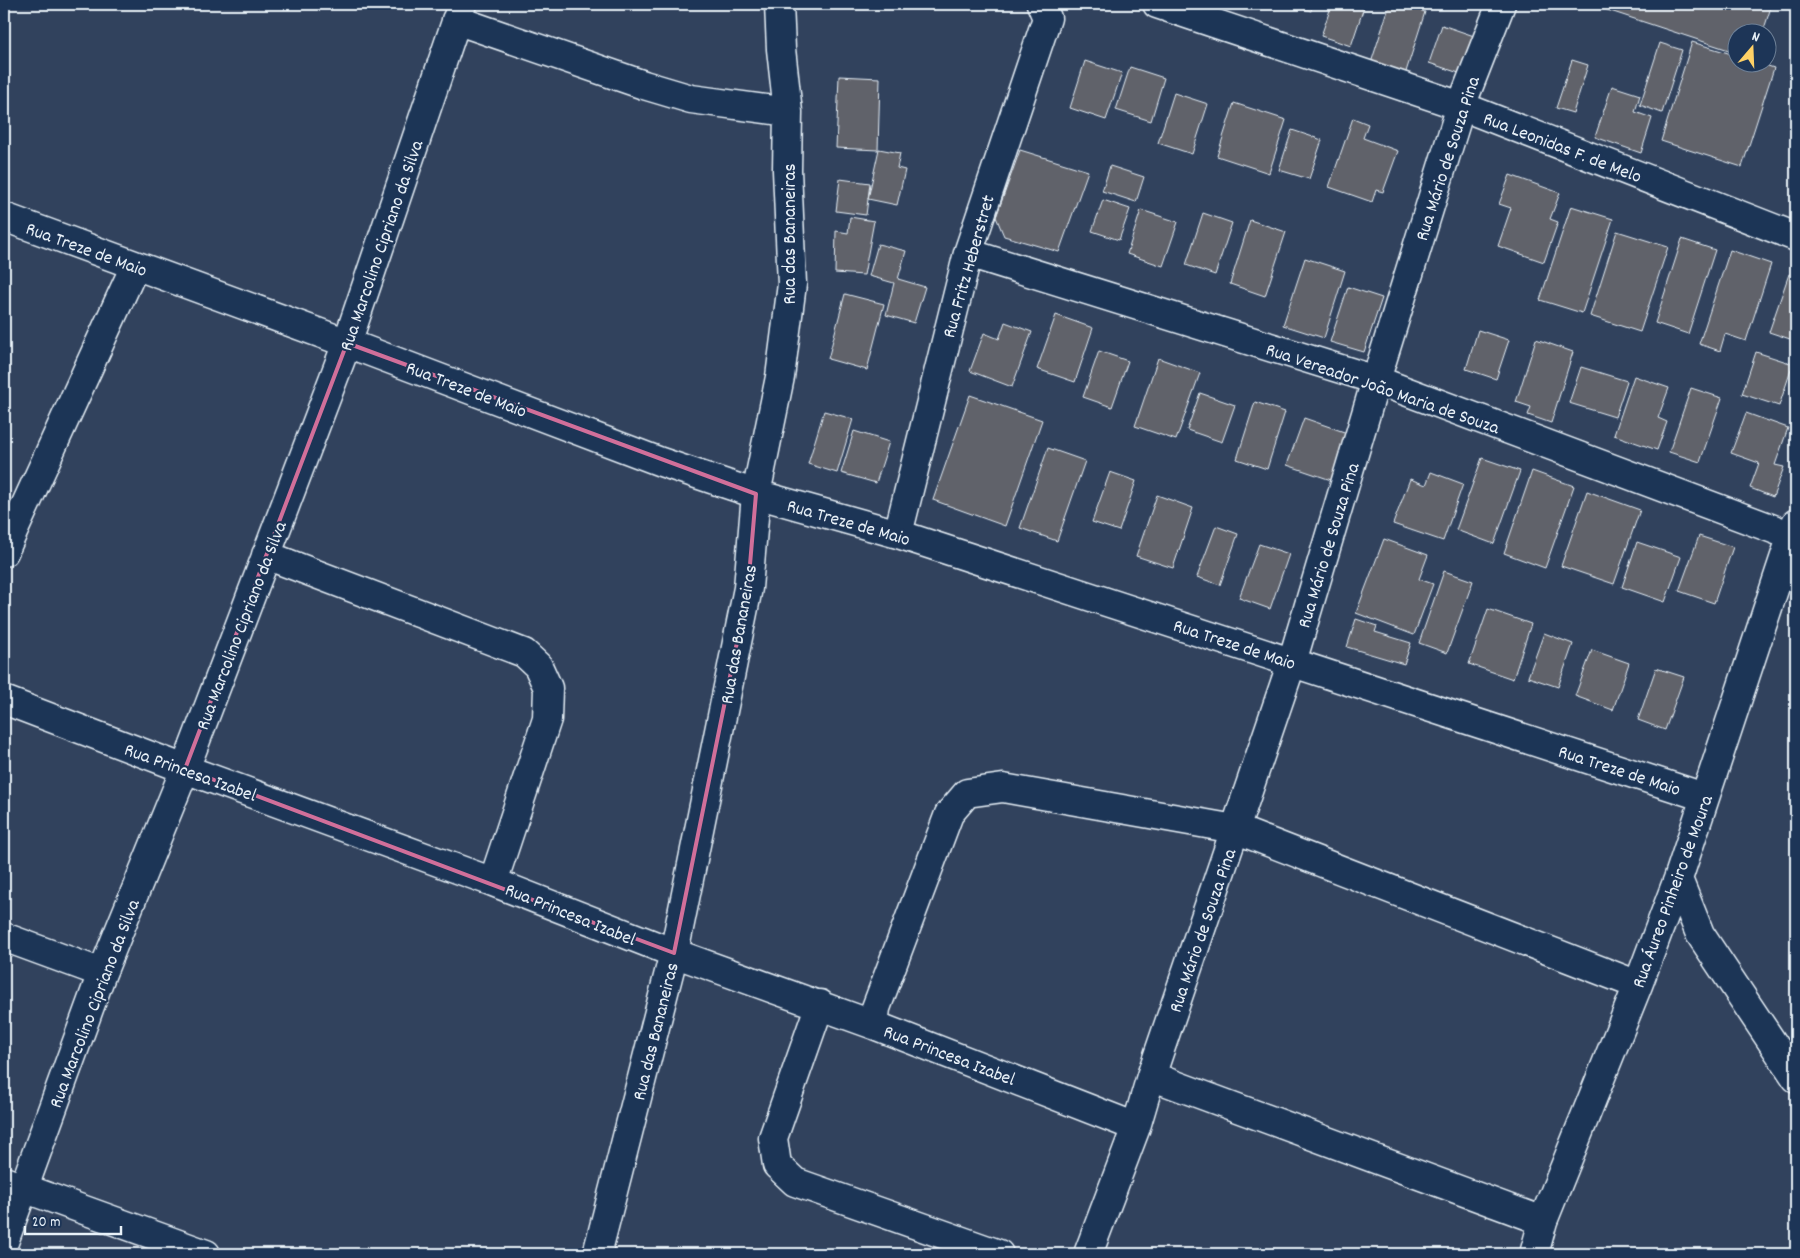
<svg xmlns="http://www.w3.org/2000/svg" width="1800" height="1258" font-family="Dekko,sans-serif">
<rect width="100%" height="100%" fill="#31425d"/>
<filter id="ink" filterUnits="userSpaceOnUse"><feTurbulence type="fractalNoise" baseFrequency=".02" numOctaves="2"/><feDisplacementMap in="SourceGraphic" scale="10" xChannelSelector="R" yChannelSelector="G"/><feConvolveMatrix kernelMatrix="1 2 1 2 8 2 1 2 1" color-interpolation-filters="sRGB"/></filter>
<g filter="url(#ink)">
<path fill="#61626b" stroke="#e8f1f8" d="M1235,4H1251L1249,9Z
M1288,4H1313L1311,11Z
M1332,4H1365L1351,46L1321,36Z
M1390,4H1401L1425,12L1404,78L1370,66Z
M1589,4H1759L1771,7L1763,32H1738V53Z
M1442,25L1474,36L1462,74L1429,63Z
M1692,42L1738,56V62H1756L1774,68L1742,167L1661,141Z
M1660,43L1682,50L1662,113L1640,105Z
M1572,60L1588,65L1573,113L1556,108Z
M1085,61L1122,73L1106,120L1070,108Z
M1130,67L1164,78L1151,121L1116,110Z
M839,76L880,78L878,150L836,148Z
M1612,86L1640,95L1635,112L1652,118L1641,153L1595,137Z
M1174,93L1208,104L1192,154L1158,143Z
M1234,103L1286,120L1269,173L1217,156Z
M1353,118L1368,124L1363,138L1398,151L1383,192L1376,190L1372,202L1329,187Z
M1292,130L1322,140L1309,179L1279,170Z
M879,149L900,153L897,168L905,170L897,205L868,199Z
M1020,150L1088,171L1059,252L1004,236L996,217Z
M1110,166L1144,177L1136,202L1102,191Z
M1510,175L1560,193L1550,219L1558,222L1544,262L1498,246L1511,208L1499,204Z
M840,179L870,183L866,215L836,211Z
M1103,200L1130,209L1119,240L1092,231Z
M1571,206L1613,219L1582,313L1540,300Z
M1141,210L1178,222L1163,266L1127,254Z
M1203,213L1232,223L1215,275L1186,265Z
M850,217L874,221L864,275L835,273L836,231L848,233Z
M1250,220L1286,232L1265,296L1230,284Z
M1617,231L1668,247L1640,332L1590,316Z
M1682,239L1715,250L1688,334L1655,323Z
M878,244L906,251L898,279L925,287L914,323L886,315L894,283L869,276Z
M1730,250L1771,264L1746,341L1725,334L1720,351L1699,344Z
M1305,258L1345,271L1324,338L1283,325Z
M1789,274L1796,276V341L1769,332Z
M1348,287L1382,298L1364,352L1330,342Z
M845,294L884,304L867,370L828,359Z
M1056,315L1093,328L1075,382L1037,369Z
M1005,322L1032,332L1012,387L970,371L984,333L999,339Z
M1478,330L1509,340L1496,379L1466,369Z
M1536,339L1573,352L1551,423L1528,415L1531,407L1516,402Z
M1099,351L1128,361L1112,407L1083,397Z
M1756,352L1793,364L1779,406L1742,394Z
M1158,358L1200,373L1176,440L1135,426Z
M1581,367L1627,381L1615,417L1569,403Z
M1634,376L1669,388L1658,418L1667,422L1657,450L1614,435Z
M1691,388L1722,398L1700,462L1669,452Z
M1200,393L1235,405L1222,442L1187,430Z
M970,395L1042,420L1005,526L933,500Z
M1255,402L1285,412L1267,469L1237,459Z
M824,411L853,419L837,473L808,464Z
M1746,413L1788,428L1775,465L1784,467L1773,497L1750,488L1759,463L1731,453Z
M1304,418L1350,434L1334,481L1287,465Z
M854,431L889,442L876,483L841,473Z
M1048,448L1085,461L1057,541L1020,528Z
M1482,458L1520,471L1494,544L1456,530Z
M1532,471L1574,486L1545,568L1504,553Z
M1110,472L1136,481L1119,531L1092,522Z
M1431,472L1463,484L1443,541L1393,524L1410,479L1426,485Z
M1587,491L1640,510L1614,584L1561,566Z
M1157,495L1193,508L1173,568L1136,556Z
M1216,526L1238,534L1220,585L1197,577Z
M1699,536L1733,547L1714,603L1679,591Z
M1384,539L1428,555L1419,579L1433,584L1414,635L1356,613Z
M1637,542L1681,557L1665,602L1622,587Z
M1259,544L1289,554L1270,609L1239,598Z
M1444,571L1473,581L1447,653L1419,643Z
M1488,609L1531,624L1513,679L1469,664Z
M1356,619L1377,626L1375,632L1411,643L1404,664L1347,647Z
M1544,633L1573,644L1558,687L1528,677Z
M1592,650L1629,663L1613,710L1575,696Z
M1656,668L1684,677L1665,730L1638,720Z"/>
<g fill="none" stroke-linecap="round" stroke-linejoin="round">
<g stroke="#e8f1f8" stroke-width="31">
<path id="minor" d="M1157,4L1461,106L1796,237
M456,20L644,85L691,99L788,112
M4,217L347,343L661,462L756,494L898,534L1704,797
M968,253L1376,380L1792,536
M898,534L968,253L1047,18L1041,4
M4,552L135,266
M266,555L524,653L538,666L548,688L547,719L493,882
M4,700L185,769L493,882L674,953L874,1025L1136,1127
M1678,879L1700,934L1796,1078
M4,937L102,973
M820,1004L773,1138L777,1165L795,1182L999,1254
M874,1025L876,1008L949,814L967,793L1003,788L1235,829L1638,985
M1151,1076L1543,1221
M4,1181L206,1254
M4,1242L102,973L185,769L347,343L462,4
M597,1254L674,953L748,588L756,494L780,377L792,284L787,170L788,112L781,49L779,4
M1088,1254L1136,1127L1151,1076L1292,662L1376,380L1461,106L1501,4
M1534,1254L1543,1221L1638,985L1678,879L1796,523"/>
</g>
<use href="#minor" stroke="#1d3557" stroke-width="28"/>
</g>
</g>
<path fill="none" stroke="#d16f9a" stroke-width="4" stroke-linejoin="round" d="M347,343L756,494L748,588L674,953L185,769Z"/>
<g text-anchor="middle" stroke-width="4.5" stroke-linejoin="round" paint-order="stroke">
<g font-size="19" fill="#e8f1f8" stroke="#1d3557">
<text transform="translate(1563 146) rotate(21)" y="7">Rua Leonidas F. de Melo</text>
<text transform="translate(1446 158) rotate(-72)" y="7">Rua Mário de Souza Pina</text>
<text transform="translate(788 234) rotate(-90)" y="7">Rua das Bananeiras</text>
<text transform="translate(380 245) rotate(-71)" y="7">Rua Marcolino Cipriano da Silva</text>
<text transform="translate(87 248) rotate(20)" y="7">Rua Treze de Maio</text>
<text transform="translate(967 266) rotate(-74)" y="7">Rua Fritz Heberstret</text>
<text transform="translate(1383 387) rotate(19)" y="7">Rua Vereador João Maria de Souza</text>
<text transform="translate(467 388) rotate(21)" y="7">Rua Treze de Maio</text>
<text transform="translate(849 521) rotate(16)" y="7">Rua Treze de Maio</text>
<text transform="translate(1327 545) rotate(-73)" y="7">Rua Mário de Souza Pina</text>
<text transform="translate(240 625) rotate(-69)" y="7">Rua Marcolino Cipriano da Silva</text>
<text transform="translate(737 634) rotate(-80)" y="7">Rua das Bananeiras</text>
<text transform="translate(1235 643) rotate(18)" y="7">Rua Treze de Maio</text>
<text transform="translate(1620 769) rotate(18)" y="7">Rua Treze de Maio</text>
<text transform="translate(191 771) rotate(20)" y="7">Rua Princesa Izabel</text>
<text transform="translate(1671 891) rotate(-70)" y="7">Rua Áureo Pinheiro de Moura</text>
<text transform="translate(571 913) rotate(22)" y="7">Rua Princesa Izabel</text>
<text transform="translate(1201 930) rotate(-71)" y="7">Rua Mário de Souza Pina</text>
<text transform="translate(93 1003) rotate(-69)" y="7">Rua Marcolino Cipriano da Silva</text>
<text transform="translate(654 1031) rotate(-76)" y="7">Rua das Bananeiras</text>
<text transform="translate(950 1054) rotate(21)" y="7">Rua Princesa Izabel</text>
</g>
</g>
<rect width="1800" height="1258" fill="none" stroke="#1d3557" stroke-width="20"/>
<rect x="10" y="10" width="1780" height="1238" fill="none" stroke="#e8f1f8" stroke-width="2" filter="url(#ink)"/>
<g transform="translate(1752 48) rotate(19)"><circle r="24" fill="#1d3557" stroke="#6e8097"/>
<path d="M0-4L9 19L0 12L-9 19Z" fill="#ffd166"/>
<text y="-8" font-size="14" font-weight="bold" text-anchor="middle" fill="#e8f1f8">N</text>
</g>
<path d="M25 1226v8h96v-8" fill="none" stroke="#e8f1f8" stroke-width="2.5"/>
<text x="32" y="1226" font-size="15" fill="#e8f1f8" stroke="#1d3557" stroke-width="4" paint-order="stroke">20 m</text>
</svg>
